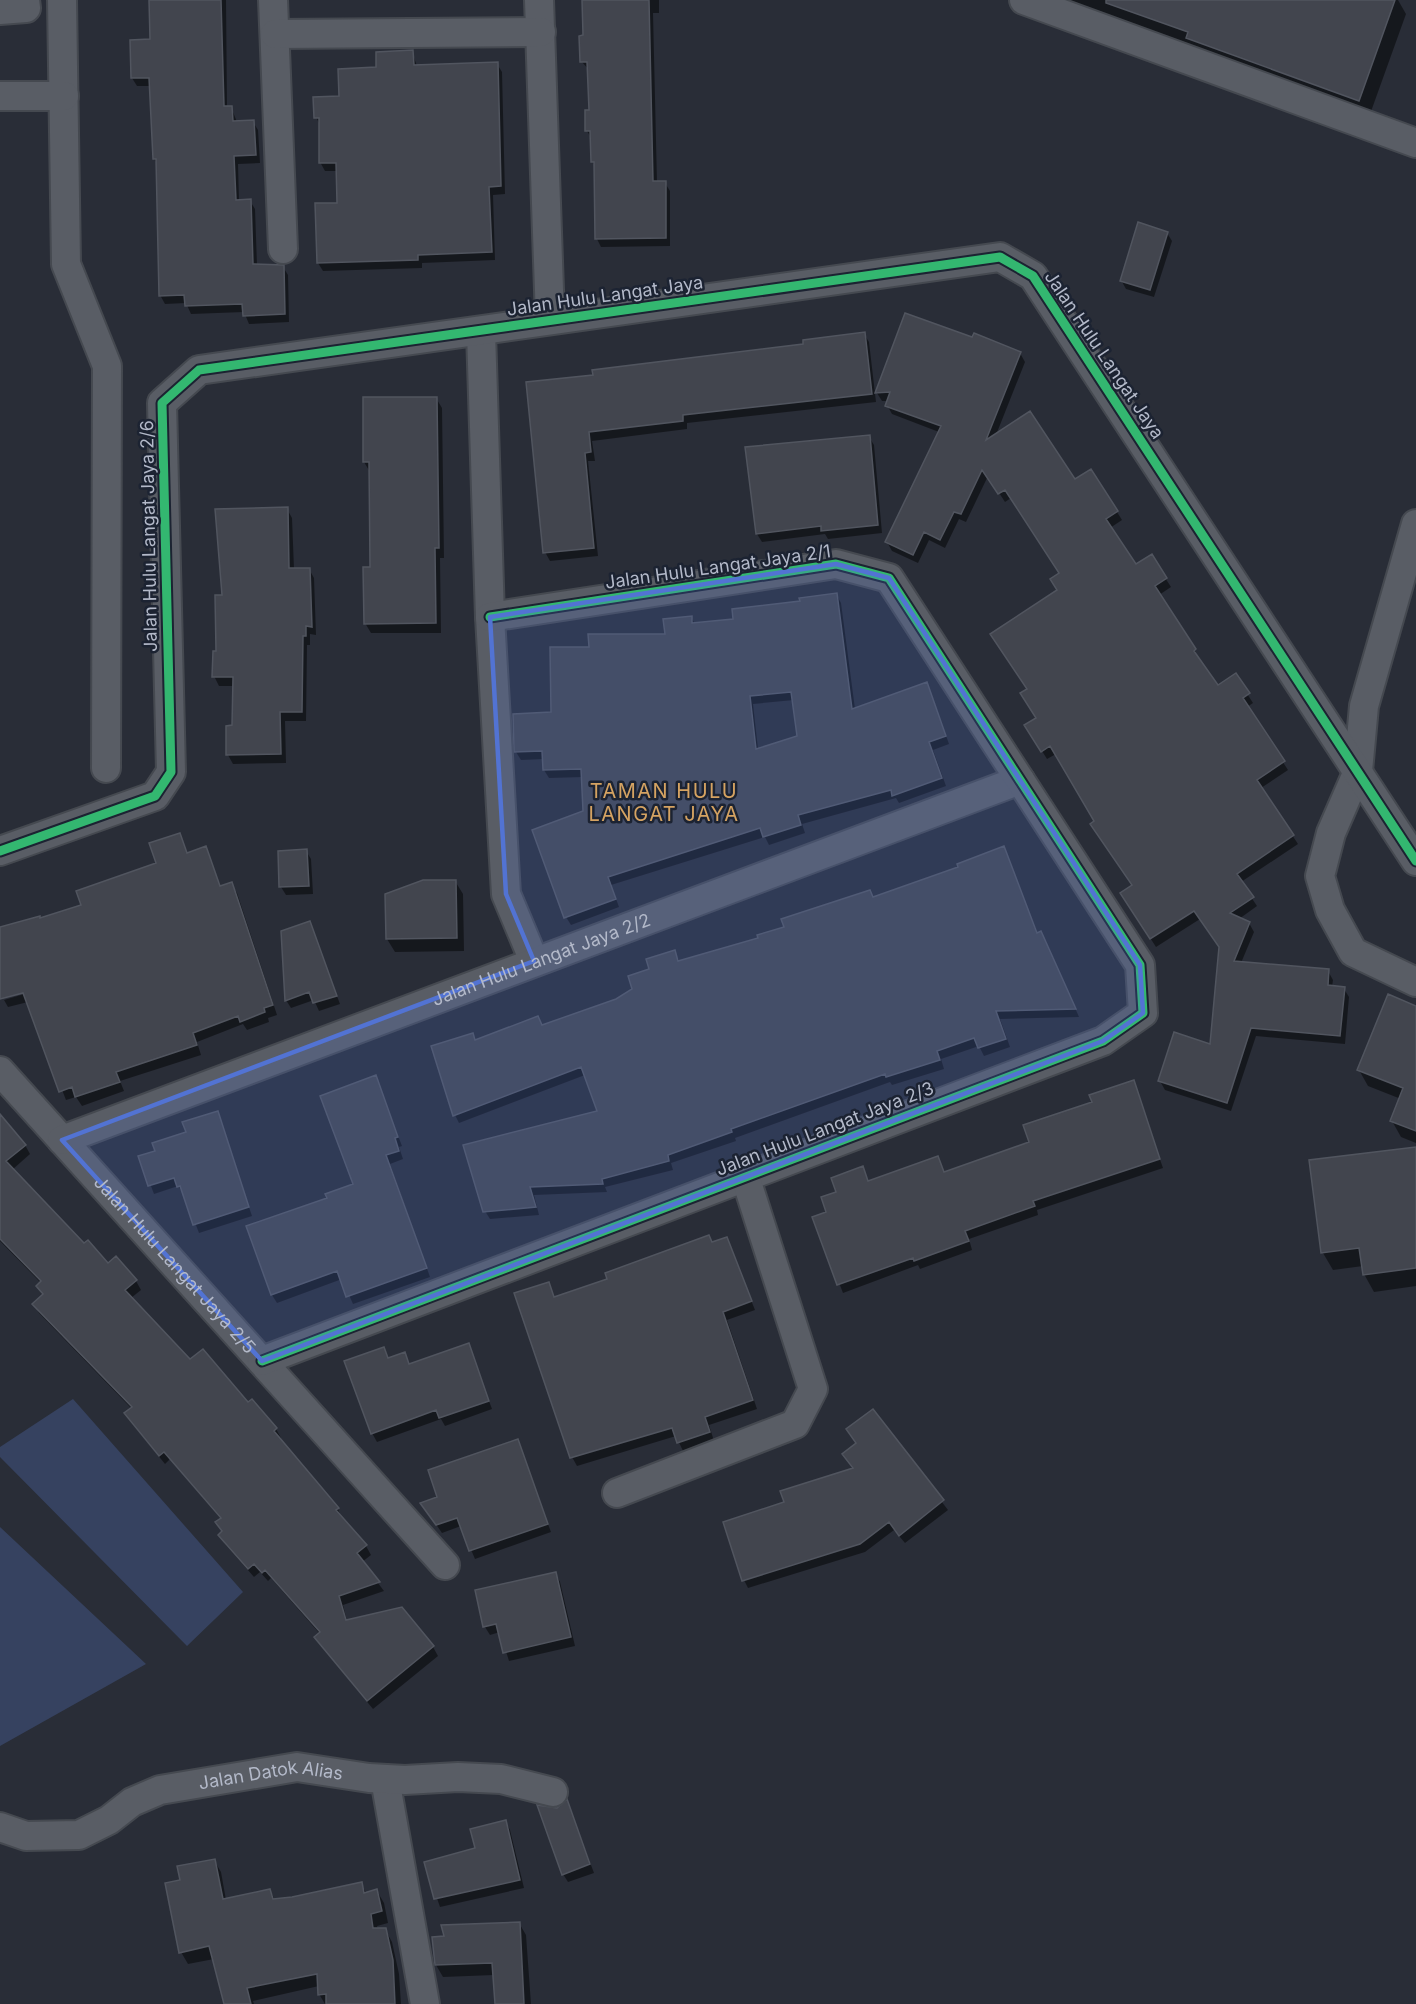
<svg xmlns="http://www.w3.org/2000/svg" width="1416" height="2004" font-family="Inter,sans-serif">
<rect width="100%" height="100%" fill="#292d37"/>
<path fill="#364260" d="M73,1399L243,1592L187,1646L0,1457V1447Z
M0,1527L146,1664L0,1746Z"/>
<path fill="#0007" fill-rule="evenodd" d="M150,0H226L227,107H231L237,122H253L258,130L260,163L238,164L239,201H250L255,209L257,265L283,267L288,275L289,322L249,324L244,312L191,314L186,303L165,304L160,295L158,165L154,159L151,86H137L132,78L151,40Z
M584,0H659V13H653L657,183H665L670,191V246L601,247L597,239L596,168L592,161V139L587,131L590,112L589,70L582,62L585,37Z
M1057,0H1398L1406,14L1369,117Z
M412,52L417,66L497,64L502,72L505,194L493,195L495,260L422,263V268L323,271L318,263L338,204V171H325L320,162V125L316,117L378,69Z
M1167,233L1172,241L1154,297L1126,289L1121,280Z
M906,315L1020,353L1025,362L996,435L1074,481L1117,512L1122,520L1110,528L1136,566L1151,556L1171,587L1159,595L1195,650L1198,660L1218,687L1235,675L1253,703L1247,707L1288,770L1261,788L1298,844L1241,882L1257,906L1239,919L1249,923L1254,932L1241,963L1328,971L1333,980L1332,987L1344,989L1349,997L1345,1044L1256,1036L1231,1111L1165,1090L1160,1081L1211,1046L1220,948L1200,919L1156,947L1127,902L1134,886L1056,754L1047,759L1026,725L1038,719L1029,689L1059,590L1061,574L1011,498L1005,502L988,476L966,522L959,519L945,548L929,540L918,563L892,551L887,542L939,432L892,414L887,405L888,401H882L877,393Z
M864,334L869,342L876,402L687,423V429L592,441L595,461H588L598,556L550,561L545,552L594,377L805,345Z
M436,398L442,408L444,558H440L441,633H371L365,623L372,568L370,472L364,462Z
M869,437L874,445L882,533L828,539L825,534L762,542L757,534Z
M287,509L292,518L294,569H309L314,578L316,635L310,634V645H307L306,721H285L286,763L233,764L228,755L227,727H233L235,686H219L214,676L224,596Z
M836,594L841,603L855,709L931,693L949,744L933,750L946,786L899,803L896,798L802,824L805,833L769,845L765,837L611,885L619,907L571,925L566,917L585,812L583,777L549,778L544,770V759L521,760L516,752L552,713L590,648L667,635L691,617L695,624L735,620ZM794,700L799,737L758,749L753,704Z
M179,835L188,854L205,848L221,887L231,884L237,893L277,1015L268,1018L269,1022L247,1030L243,1024L197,1042L201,1055L120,1081L124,1091L82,1106L76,1097L66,1100L28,1002L8,1007L4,1000L31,992L0,988V929L40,920L83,906L158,864Z
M1003,848L1038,934L1046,941L1079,1017L1000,1019L1010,1047L984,1056L979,1046L941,1059L944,1069L892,1085L890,1082L735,1138L736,1141L671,1163L673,1170L605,1187L607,1192L534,1195L539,1215L490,1219L485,1211L599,1112L585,1075L459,1123L455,1115L476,1042L542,1027L617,1000L634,989L651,970L674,952L680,962L760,939L960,868Z
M306,851L311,859L313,894L286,895L281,887L279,852Z
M455,881L463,894L464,951L395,952L387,939V895Z
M309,922L340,1004L319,1011L314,1000L291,1008L286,1000Z
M1416,1007V1143L1401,1137L1392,1121L1401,1099L1368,1086L1359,1070Z
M375,1077L402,1146L399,1147L403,1159L390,1164L430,1277L353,1304L342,1279L277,1303L272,1295L329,1199L354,1185Z
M1133,1082L1163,1168L1037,1210L1038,1215L969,1239L972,1250L920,1269L918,1265L843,1293L814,1218L828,1213L838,1193L862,1168L869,1182L937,1157L945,1174L1031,1143L1094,1103Z
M217,1113L252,1216L199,1233L184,1194L178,1186L154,1194L140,1157L157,1152Z
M0,1131L25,1145L30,1154L12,1170L84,1246L108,1265L136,1281L141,1290L131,1298L190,1362L276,1429L281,1438L279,1439L338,1509L342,1519L366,1546L371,1555L362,1562L384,1591L343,1605L347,1621L401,1609L433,1647L438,1656L373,1709L321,1646L316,1637L320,1634L271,1578L268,1581L260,1572L254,1577L225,1544L220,1535L223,1533L221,1519L170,1459L165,1464L131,1422L126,1414L132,1409L39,1313L34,1304L43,1296L38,1286L41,1283L0,1241Z
M1416,1149V1286L1374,1292L1364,1274L1363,1266L1333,1270L1323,1253Z
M726,1238L755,1310L727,1320L757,1409L709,1425L714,1441L683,1451L676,1436L577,1466L572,1457L548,1283L555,1298Z
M468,1345L492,1409L445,1426L441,1419L377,1442L372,1433L384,1348L389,1359L404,1354L410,1365Z
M872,1411L948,1510L905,1543L894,1530L865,1552L748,1588L744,1580L786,1503L854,1469L849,1463L857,1445L847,1430Z
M517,1441L551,1532L475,1559L461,1526L442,1533L427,1511L439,1498Z
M556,1574L560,1582L575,1646L509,1661L500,1632L490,1635L485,1627L477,1592Z
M567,1801L594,1873L568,1882L563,1874Z
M506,1822L510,1830L524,1888L440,1907L425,1863L477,1849Z
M214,1860L221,1872L226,1900L270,1890L275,1900L361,1884L367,1894L377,1891L384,1903L388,1923L377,1926L378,1930L385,1929L392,1942L399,1974L401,2004H325L319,1994V1986L253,2001L254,2004H225L214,1959L188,1964L181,1952L182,1881Z
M519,1923L526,1935L531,2004H496L494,1975L443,1977L436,1965L433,1938Z"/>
<path fill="#42454e" stroke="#51555f" stroke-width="1.5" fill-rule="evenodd" d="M149,0H221L224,106H232L233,121L254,120L256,155L234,156L236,200L251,199L253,264L284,265L285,314L243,316L242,304L185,306L184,295L159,296L156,159H153L149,78H131L130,40L150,39Z
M582,0H649L653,181H666V238L595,239L594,162H591L590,131H585V110H589L587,62H580L579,36L583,35Z
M1106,0H1395L1359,101L1186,38L1188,32L1106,3Z
M413,50L414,65L498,62L501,186L489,187L492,252L418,255V260L317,263L315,203H337L336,163H319V118H314L313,97L339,96L338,69L376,67V52Z
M1138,222L1168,232L1150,290L1120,281Z
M905,313L972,337L974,333L1021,352L986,440L1030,411L1075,479L1091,469L1118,511L1106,519L1136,564L1152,554L1167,578L1155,586L1196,649L1194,651L1218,685L1236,673L1250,693L1243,698L1285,761L1257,780L1294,835L1237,874L1254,897L1230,913L1250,922L1234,961L1329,969L1328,985L1345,987L1340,1036L1251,1028L1227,1103L1158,1081L1174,1032L1210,1044L1219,947L1194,911L1150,939L1120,893L1132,885L1090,824L1094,821L1050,746L1041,752L1024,725L1036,718L1020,693L1027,689L990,634L1057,590L1050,579L1059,573L1005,490L998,494L982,470L961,514L954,512L940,540L924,532L913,555L885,542L941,426L885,406L890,392L875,393Z
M865,332L872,394L683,415V421L589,432L591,452L585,453L594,548L543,553L526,382L593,375L592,370L803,344V340Z
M363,397H437L439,548H435L436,623L364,624L363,567H370L369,462H363Z
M870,435L878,525L821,531V526L756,534L745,447Z
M288,507L289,568H310L312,627L306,626V636H303L302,712H280L281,754L226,755V726L232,725L233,677H212L213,651H216L215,595H222L215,509Z
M837,593L852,709L927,682L946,736L929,742L942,778L892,796L891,790L798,815L801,825L763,837L760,828L608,877L616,899L564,918L532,830L583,811L581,769L543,770L542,751L514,752L513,714L551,712L550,647H589L588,634H665L663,619L692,616V623L733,619L732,609L800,601L799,598ZM791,692L797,736L756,749L750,696Z
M180,833L187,853L206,846L220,886L232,882L273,1005L264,1008L265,1012L240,1022L238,1016L193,1033L197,1045L116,1072L120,1082L75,1097L72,1087L59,1092L23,993L0,999V927L40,916V918L81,905L76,891L156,863L149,843Z
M1004,846L1037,933L1041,931L1076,1009L996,1011L1006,1039L978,1048L974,1038L937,1051L940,1060L886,1077L885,1074L731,1129L732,1132L668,1155L669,1161L602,1179L603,1184L530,1187L536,1207L483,1212L463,1145L597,1111L581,1067L453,1116L431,1046L473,1033L475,1040L538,1016L542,1025L616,999L632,989L628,976L649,969L646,959L675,950L678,961L758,938L757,935L784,927L781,919L870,890L873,897L958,867L957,864Z
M307,849L309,886L279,887L278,851Z
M423,880H456L457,938L386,939L385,894Z
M310,921L337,996L313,1003L309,992L285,1001L281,931Z
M1388,994L1416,1006V1131L1390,1121L1403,1088L1357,1070Z
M376,1075L398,1137L395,1138L399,1151L386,1155L427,1268L346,1297L337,1271L271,1295L246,1226L327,1198L325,1194L353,1184L320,1096Z
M1134,1080L1160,1159L1033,1201L1035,1206L965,1231L969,1241L914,1261L913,1258L837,1285L812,1217L826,1212L821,1197L836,1192L831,1178L863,1166L868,1181L938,1156L944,1172L1029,1142L1023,1125L1092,1102L1089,1095Z
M218,1111L249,1207L193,1225L180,1186L177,1187L174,1178L148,1186L138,1156L155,1151L152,1143L186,1132L182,1122Z
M0,1114L26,1145L6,1161L84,1243L88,1240L108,1263L116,1256L137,1280L125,1290L190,1359L203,1349L248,1402L252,1399L277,1428L274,1431L339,1508L336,1510L367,1545L357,1553L380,1582L339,1596L346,1620L402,1607L434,1646L367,1701L314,1637L320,1632L265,1570L262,1573L254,1564L248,1569L218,1535L222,1531L215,1522L221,1518L164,1452L159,1456L124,1413L132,1407L32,1304L43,1294L36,1286L41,1281L0,1239Z
M1416,1147V1268L1363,1275L1359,1248L1321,1253L1309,1160Z
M709,1235L712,1242L727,1237L752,1301L723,1312L753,1400L705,1417L710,1432L677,1443L672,1428L570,1458L514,1293L549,1282L554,1297L607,1279L605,1273Z
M469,1343L489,1401L439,1418L436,1410L371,1434L344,1361L384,1347L388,1358L405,1352L409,1364Z
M873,1409L944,1500L899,1536L889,1522L860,1544L742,1581L723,1522L784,1502L780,1491L853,1468L842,1454L856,1443L846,1429Z
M518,1439L548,1524L469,1551L457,1518L436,1525L420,1503L437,1497L428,1470Z
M556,1572L571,1637L503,1653L496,1624L483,1627L475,1590Z
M567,1799L590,1864L562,1875L537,1805L557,1808Z
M506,1820L520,1880L434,1899L424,1862L475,1848L470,1829Z
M215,1859L223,1899L270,1889L273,1899L292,1897L362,1882L364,1893L377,1889L382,1911L371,1914L373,1928H386L393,1960L395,2004H326V1994L318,1995L317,1974L247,1988L251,2004H224L209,1946L179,1953L165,1883L180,1880L177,1866Z
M520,1922L524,2004H495L492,1963L435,1965L432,1937L444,1936L441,1925Z"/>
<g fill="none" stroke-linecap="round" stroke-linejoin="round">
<g stroke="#454950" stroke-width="32">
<g id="minor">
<path d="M62,0L66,264L107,366L106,768"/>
<path d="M273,0L283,249"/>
<path d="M539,0L550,319"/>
<path d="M1024,0L1416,143"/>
<path d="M0,10L26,8L25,0"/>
<path d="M275,34L541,32"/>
<path d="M0,96H64"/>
<path d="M481,332L490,617L506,894L534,961"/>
<path d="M1416,524L1364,706L1358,771L1331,833L1320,876L1330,910L1353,952L1416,982"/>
<path d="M0,851L155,796L171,772L162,403L199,370L1000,257L1033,276L1416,861"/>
<path id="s1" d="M0,1071L445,1565"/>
<path id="s2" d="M62,1140L1020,780"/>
<path d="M262,1361L1103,1041L1143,1013L1140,965L889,578L836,564L490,617"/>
<path d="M617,1493L795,1424L813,1389L745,1176"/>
<path d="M385,1779L425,2004"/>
<path id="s3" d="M0,1827L26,1836L79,1835L109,1820L132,1802L160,1790L297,1767L369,1778L405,1780L458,1777L501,1779L553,1792"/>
</g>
</g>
<use href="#minor" stroke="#595d65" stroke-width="28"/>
<g stroke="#1c2332" stroke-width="13">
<path id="cycleway" d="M0,851L155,796L171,772L162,403L199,370L1000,257L1033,276L1416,861
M262,1361L1103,1041L1143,1013L1140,965L889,578L836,564L490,617"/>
</g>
<use href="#cycleway" stroke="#33b770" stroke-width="9"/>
</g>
<path fill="#5273d3" fill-opacity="0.2" stroke="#5273d3" stroke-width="4.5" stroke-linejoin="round" d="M836,564L889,578L1140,965L1143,1013L1103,1041L262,1361L62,1140L534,961L506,894L490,617Z"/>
<g text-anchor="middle" stroke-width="5" stroke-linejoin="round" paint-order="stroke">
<g font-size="18" fill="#b3b9c9" stroke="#1c2332">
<text transform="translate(605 296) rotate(-8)" y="6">Jalan Hulu Langat Jaya</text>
<text transform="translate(1104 355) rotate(56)" y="6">Jalan Hulu Langat Jaya</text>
<text transform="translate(149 536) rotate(-91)" y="6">Jalan Hulu Langat Jaya 2/6</text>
<text transform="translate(718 567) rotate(-8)" y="6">Jalan Hulu Langat Jaya 2/1</text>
<text dy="6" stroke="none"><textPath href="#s2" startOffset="512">Jalan Hulu Langat Jaya 2/2</textPath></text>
<text transform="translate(825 1129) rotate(-21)" y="6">Jalan Hulu Langat Jaya 2/3</text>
<text dy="6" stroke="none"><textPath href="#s1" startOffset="261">Jalan Hulu Langat Jaya 2/5</textPath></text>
<text dy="6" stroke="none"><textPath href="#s3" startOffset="286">Jalan Datok Alias</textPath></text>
</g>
<g font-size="20" letter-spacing="1.5" fill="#d5a362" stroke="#1c2332">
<text x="664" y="798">TAMAN HULU<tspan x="664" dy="23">LANGAT JAYA</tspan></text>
</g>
</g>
</svg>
